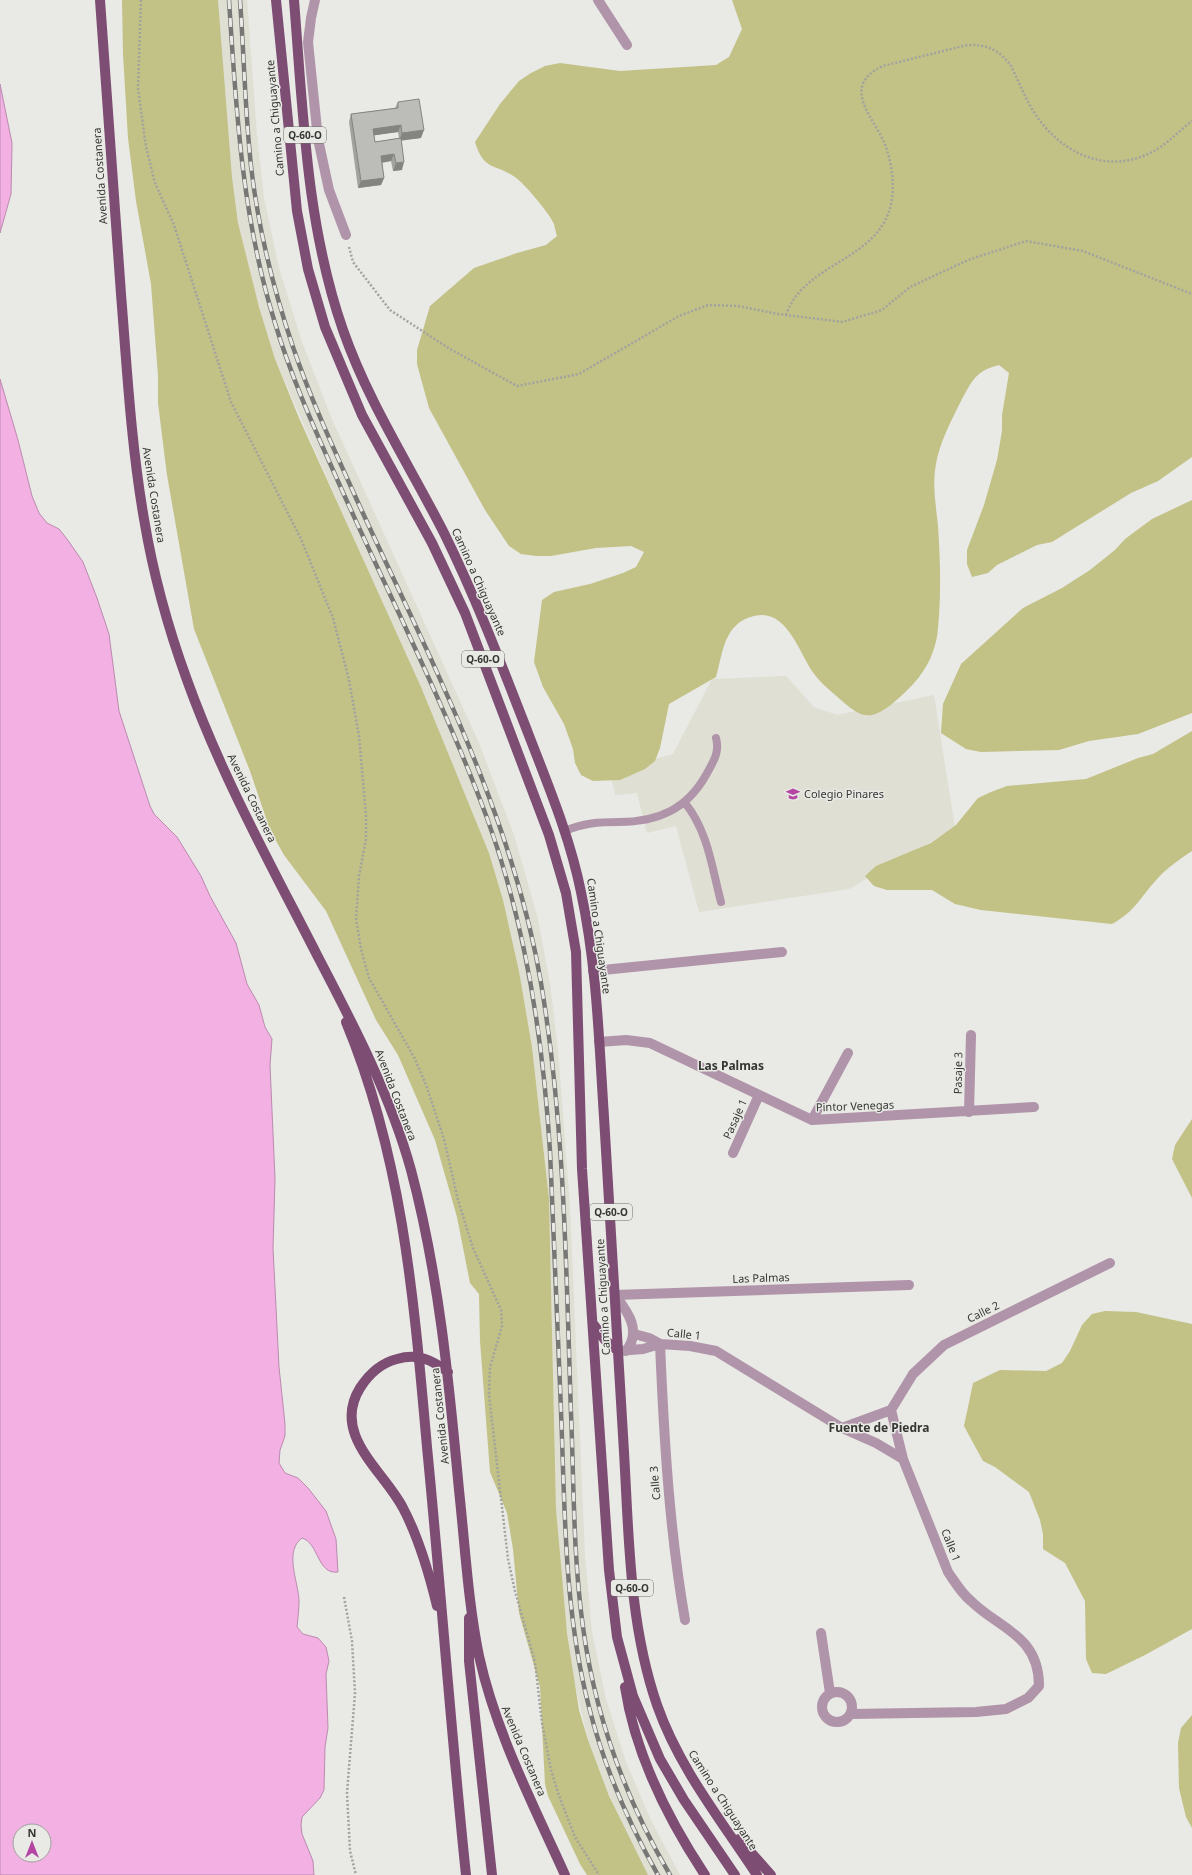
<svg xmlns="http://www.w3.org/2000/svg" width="1192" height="1875" font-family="'Noto Sans',sans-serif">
<rect width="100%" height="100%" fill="#e9e9e5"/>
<path fill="#dfdfd3" d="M218,0H247L257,135L264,198L279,268L302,342L331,417L479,743L514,835L538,919L550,984L558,1049L570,1207L585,1556L592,1632L606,1699L626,1762L651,1820L680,1875H648L636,1855L609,1796L588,1740L573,1676L562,1593L556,1509L549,1199L532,1047L519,971L503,900L489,853L468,801L275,359L259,307L238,223L232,177Z
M786,676L814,707L837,715L934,695L955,828L849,889L699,912L676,826L647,833L637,793L615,795L610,771L673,754L712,679Z"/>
<path fill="#c2c186" d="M122,0H218L232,177L238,223L259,307L275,359L299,418L421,687L489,853L503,900L519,971L532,1047L549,1199L556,1509L567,1633L579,1710L588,1740L609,1796L648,1875H587L580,1864L548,1796L545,1784L540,1687L519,1613L513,1549L507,1513L490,1472L480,1341L479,1294L470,1283L457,1217L435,1140L398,1055L376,1020L326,911L284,855L270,830L250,771L194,629L167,475L158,403V376L151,284L136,201L128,138L123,54Z
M732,0H1192V457L1158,481L1131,493L1052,542L1037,545L997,565L988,573L972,577L967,564V550L984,505L997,460L1002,431V415L1009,373L999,365C975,371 972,381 961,401C952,419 939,444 936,464C932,484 936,506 938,526C940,556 941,586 939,616C938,626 938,636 935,645C928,671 912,687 892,704C870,721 862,718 842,701C831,691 820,683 812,671C798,650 786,608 754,616C724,623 723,652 716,677L669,704L660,748L655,761L645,769L620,780L593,781L581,775L575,763L573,749L564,724L543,687L534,662L542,600L554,592L590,584L623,573L636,567L644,552L631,546L596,548L551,556H536L521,554L509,546L485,510L429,408L417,364V350L430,306L474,268L517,253L546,245L557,236C556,233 555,228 554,224C550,214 524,183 515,177C494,163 484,171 475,142L500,104L519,81L531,73L545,66L560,63L620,71L716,65L729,57L742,29Z
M1192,500V713L1138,734L1089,741L1059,750L981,752L966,749L941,733L943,704L961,664L1023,608L1062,588L1090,570L1115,550L1125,539L1152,519Z
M1192,731V851C1180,859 1168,867 1158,878C1139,898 1137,910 1112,924L981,910L955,904L932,890H887L874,886L865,876L876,866L931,843L956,825L978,798L991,792L1007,786L1086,779L1138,758L1153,754Z
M1192,1119V1198L1172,1159L1175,1145Z
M1105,1311L1136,1312L1192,1324V1629L1145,1655L1106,1674L1092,1673L1086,1659L1085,1601L1065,1563L1043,1549V1534L1040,1520L1029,1492L995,1467L983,1461L964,1426L973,1383L1000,1370L1046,1371L1062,1363L1070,1351L1082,1325L1092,1314Z
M1192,1715V1828L1186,1817L1179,1788L1178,1743L1181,1728Z"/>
<path fill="#f2b0e3" stroke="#ba8bae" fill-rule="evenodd" d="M0,84L12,143L11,194L0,233Z
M0,379L18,440L32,496L39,513L47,523L59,529L67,539L83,562L97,598L109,634L119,711L150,806L154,814L177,837L201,876L210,896L236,943L247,984L259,1005L265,1027L272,1039L270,1065L275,1179L273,1248L279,1367L285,1424V1436L280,1450L279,1463L285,1473L298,1478L308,1488L326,1511L336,1539L338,1572C317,1575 319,1543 302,1538C284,1551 298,1581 299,1600C299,1609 298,1618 297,1627L303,1634L318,1638L326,1647L329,1661L326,1674L328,1728L325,1747L324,1790L320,1798L302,1817L301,1825L302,1834L313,1861L314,1875H0ZM20,1831H44V1855H20Z"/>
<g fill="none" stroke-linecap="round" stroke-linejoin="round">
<path stroke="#a2a29f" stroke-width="2.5" stroke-dasharray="2 2" stroke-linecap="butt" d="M141,0L138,88L146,147L155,183L174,225L231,402L301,539L333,618L349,680L359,736L366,815V839L359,876L356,919L361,949L369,978L415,1059L426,1085L444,1139L458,1200L473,1248L501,1310L502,1326L490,1367L489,1395L508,1559L515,1591L535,1662L542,1723L551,1770L558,1793L575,1837L599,1875
M349,247L353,262L390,310L450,349L517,386L579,374L679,316L708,305L738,306L778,314L842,322L882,310L910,287L968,260L1026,241L1083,251L1192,294
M786,315C804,262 879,261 891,204C895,186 892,165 886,147C876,119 838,87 883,66L967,45C986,44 1000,50 1011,66C1018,80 1024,95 1032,109C1058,152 1106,177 1154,151C1167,144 1179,131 1192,121
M344,1597L352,1641L355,1693L347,1793L350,1851L356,1875"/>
<path stroke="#b094a9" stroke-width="8" d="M685,803C708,831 712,868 721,902
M565,831C583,823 599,822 619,822C658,822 687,809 706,775C713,762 720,753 716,738"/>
<path stroke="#b094a9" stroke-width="10" d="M315,0L311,18L308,42L318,139L329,190L346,235
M598,0L627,45
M593,971L782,952
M599,1042L626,1040L650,1043L812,1120L1034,1107
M969,1112L971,1035
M812,1120L848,1053
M733,1153L759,1095
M615,1295L909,1285
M615,1295C628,1312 642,1331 626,1351
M634,1334L649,1338L660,1344
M660,1344C664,1437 669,1528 685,1620
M618,1351L643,1349L660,1344L690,1346L716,1351L842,1428L876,1443L903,1459L948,1572C955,1582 961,1593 971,1601C999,1629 1039,1635 1039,1686L1028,1698L1006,1709L976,1712L851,1714
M891,1410L903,1459
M842,1428L891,1410L913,1374L944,1345L1110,1263
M821,1633L830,1693
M822 1707a15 15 0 1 1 30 0a15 15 0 1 1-30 0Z"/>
<path stroke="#7e4d74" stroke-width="10" d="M100,0C107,98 114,196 121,294C127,369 131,444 144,519C153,573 168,628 187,680C221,775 271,865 317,955C353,1024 390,1094 411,1170C439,1275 449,1382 459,1490C465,1545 468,1602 479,1656C496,1733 533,1804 565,1875
M276,0L297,211L308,269L325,327L362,415L432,543L465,613L549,835L566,893L576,952L582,1169L609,1570L617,1637L633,1696L660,1759L684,1800L735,1875
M294,0C303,111 306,224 343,330C368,402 410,466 444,533C476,598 502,666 528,733C548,785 570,837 581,892C597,966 599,1042 604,1117C611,1229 617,1341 624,1452C629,1537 629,1624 657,1705C679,1768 721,1820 757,1875
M346,1022C403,1159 414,1301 427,1447C441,1590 451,1733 466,1875
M594,1325L605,1340L618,1351
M437,1606C429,1573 419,1538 403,1508C384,1471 331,1435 360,1388C369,1374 381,1363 397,1359C418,1353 432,1360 448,1372
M469,1618V1661L492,1875
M625,1687C635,1753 668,1819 705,1875
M739,1839L771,1875"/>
<g stroke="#777775" stroke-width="4.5">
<path id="rail" d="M229,0C236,109 242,218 275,323C290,373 311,421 333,470C384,586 443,699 487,818C526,925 543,1038 550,1151C554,1237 558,1324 561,1411C565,1510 564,1611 589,1707C604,1767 628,1822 658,1875
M240,0C244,55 245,111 251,166C258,227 273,288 293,347C312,403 337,456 361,509C431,661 513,817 541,983C565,1125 566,1269 571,1413C574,1484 573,1556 583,1627C595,1716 625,1798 670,1875"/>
</g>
<use href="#rail" stroke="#e9e9e5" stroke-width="3" stroke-dasharray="9" stroke-linecap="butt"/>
</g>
<path fill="#a2a39e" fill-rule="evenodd" d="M398,102L421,138L401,140L402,170L393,171L391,161L382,163L384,178L381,185L358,188L349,122L351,114L395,108ZM398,132L399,138L375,142L374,135Z"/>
<path fill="#848481" d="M401,125L398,132L370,136L373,129Z
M424,130L421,138L399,141L402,133Z
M394,154L391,161L378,163L381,156Z
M404,162L402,170L393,171L396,163Z
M384,178L381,185L358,188L361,181Z"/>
<path fill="#bcbdb8" stroke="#848481" d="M419,99L424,130L402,133L401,125L373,129L375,142L401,138L404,162L396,163L394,154L381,156L384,178L361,181L351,114L398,108V102Z"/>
<defs>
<g id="school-bare" transform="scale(1.08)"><path d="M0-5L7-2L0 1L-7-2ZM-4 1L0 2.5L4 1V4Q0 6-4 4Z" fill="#b445a2" stroke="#e9e9e5" stroke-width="2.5" paint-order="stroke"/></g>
</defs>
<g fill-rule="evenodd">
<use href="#school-bare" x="793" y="794"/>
</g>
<g text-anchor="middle" stroke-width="3" stroke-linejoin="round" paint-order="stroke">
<g fill="#e9e9e5" stroke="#6c6c69" stroke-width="1">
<rect x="284" y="127" width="42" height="16" rx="3"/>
<rect x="462" y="651" width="42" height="16" rx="3"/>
<rect x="590" y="1204" width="42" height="16" rx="3"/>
<rect x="611" y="1580" width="42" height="16" rx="3"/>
</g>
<g font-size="10" font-weight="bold" fill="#363634">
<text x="305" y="139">Q-60-O</text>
<text x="483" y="663">Q-60-O</text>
<text x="611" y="1216">Q-60-O</text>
<text x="632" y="1592">Q-60-O</text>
</g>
<g font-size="11" fill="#363634" stroke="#e9e9e5">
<text transform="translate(275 118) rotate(-95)" y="4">Camino a Chiguayante</text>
<text transform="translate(100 176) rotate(-94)" y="4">Avenida Costanera</text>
<text transform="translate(154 495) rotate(81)" y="4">Avenida Costanera</text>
<text transform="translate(479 582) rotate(66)" y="4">Camino a Chiguayante</text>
<text transform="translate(252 798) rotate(64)" y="4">Avenida Costanera</text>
<text transform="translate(599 936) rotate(82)" y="4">Camino a Chiguayante</text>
<text transform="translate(958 1073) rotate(-89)" y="4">Pasaje 3</text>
<text transform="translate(396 1095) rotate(69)" y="4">Avenida Costanera</text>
<text transform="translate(855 1106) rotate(-2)" y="4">Pintor Venegas</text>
<text transform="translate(735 1119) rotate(-66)" y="4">Pasaje 1</text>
<text transform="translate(761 1278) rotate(-2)" y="4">Las Palmas</text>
<text transform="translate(603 1297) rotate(-93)" y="4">Camino a Chiguayante</text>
<text transform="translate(983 1312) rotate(-26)" y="4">Calle 2</text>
<text transform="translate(684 1334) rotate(6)" y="4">Calle 1</text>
<text transform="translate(440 1416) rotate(-96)" y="4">Avenida Costanera</text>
<text transform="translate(655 1483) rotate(-95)" y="4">Calle 3</text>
<text transform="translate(951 1545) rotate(68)" y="4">Calle 1</text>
<text transform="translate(524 1751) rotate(67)" y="4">Avenida Costanera</text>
<text transform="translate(723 1800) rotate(57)" y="4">Camino a Chiguayante</text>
</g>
<g font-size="11" fill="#363634" stroke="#e9e9e5" text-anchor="start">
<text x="804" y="798">Colegio Pinares</text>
</g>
<g font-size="12" font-weight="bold" fill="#363634" stroke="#e9e9e5">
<text x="731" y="1070">Las Palmas</text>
<text x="879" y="1432">Fuente de Piedra</text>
</g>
</g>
<g transform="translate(32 1843)"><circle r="19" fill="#e9e9e5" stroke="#a1a19e"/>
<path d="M0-3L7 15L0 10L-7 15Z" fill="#b445a2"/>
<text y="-6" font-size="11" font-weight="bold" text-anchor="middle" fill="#363634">N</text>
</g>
</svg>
